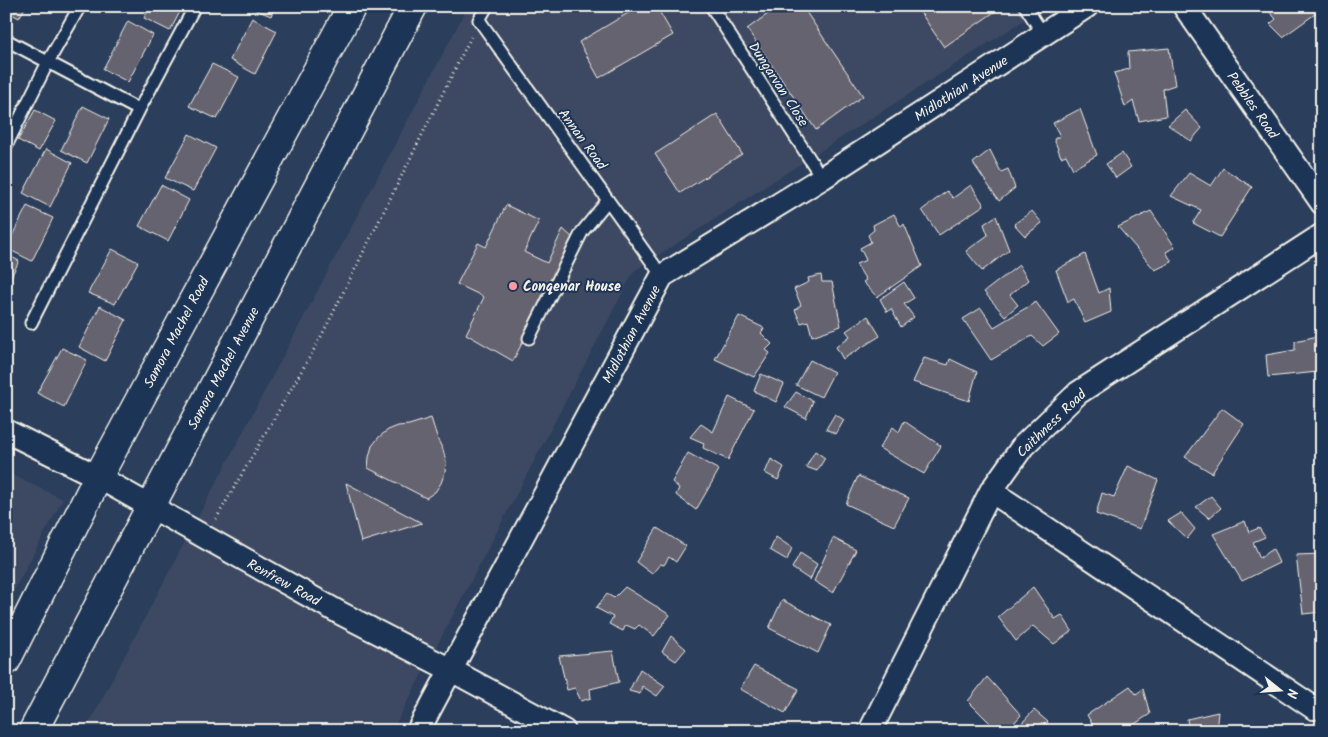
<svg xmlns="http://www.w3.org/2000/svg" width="1328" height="737" font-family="Kalam,sans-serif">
<rect width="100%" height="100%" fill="#2b3e5c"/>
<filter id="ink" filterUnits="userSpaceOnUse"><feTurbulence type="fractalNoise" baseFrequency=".02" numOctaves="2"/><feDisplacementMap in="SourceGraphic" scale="10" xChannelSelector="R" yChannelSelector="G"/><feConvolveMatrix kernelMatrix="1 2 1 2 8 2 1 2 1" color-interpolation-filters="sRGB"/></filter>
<g filter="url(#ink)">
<path fill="#3c4962" d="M468,6H1046L634,271L392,731H85Z
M6,472L63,499L6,605Z"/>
<path fill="#656370" stroke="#f4f1e8" d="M6,6H26L19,18L6,11Z
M150,6H183L170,31L144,18Z
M246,6H275L271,16Z
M640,6H656L673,35L599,78L579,42Z
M779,6H802L863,96L816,130L747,29Z
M916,6H1003L944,47Z
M1269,6H1322V9L1283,37L1270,24L1276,19L1266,8Z
M252,18L277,31L255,74L230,60Z
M128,21L153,35L128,82L103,69Z
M1169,48L1175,85L1163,89L1166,116L1139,121L1133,101L1125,107L1114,73L1129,69L1128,52Z
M212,64L239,77L217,119L189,106Z
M83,106L109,119L87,163L61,150Z
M1080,109L1097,155L1073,169L1066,155L1061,157L1054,139L1060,136L1053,123Z
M35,110L56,121L39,151L18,140Z
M1185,110L1202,128L1191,141L1168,125Z
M717,114L742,154L680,193L655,154Z
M189,134L216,148L193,191L165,178Z
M46,149L72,163L50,207L23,193Z
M990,150L1001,172L1008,169L1015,188L999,201L973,163Z
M1122,153L1131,167L1116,178L1106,164Z
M1223,168L1252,187L1220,237L1193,223L1201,210L1171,196L1189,173L1211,186Z
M161,185L189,200L168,241L139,226Z
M971,185L984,205L939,235L922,210L947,191L953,198Z
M506,205L539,221L524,252L547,263L563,229L574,239L513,361L466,334L484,297L457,284L478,243L486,247Z
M27,206L53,218L32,261L6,248Z
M1032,211L1042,223L1025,236L1014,224Z
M1151,211L1175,247L1166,252L1172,262L1155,270L1118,227Z
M894,214L901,227L904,224L922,266L877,297L863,282L866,280L856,264L866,260L860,248L871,242L868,235L874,230L873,225Z
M996,216L1009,250L982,271L966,251L988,235L984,224Z
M112,249L138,262L115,304L88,293Z
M6,254L19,261L6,287Z
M1085,254L1099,293L1109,288L1111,312L1085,323L1074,299L1068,302L1056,270Z
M1019,265L1028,280L1010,295L1018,305L1005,316L984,292Z
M821,275L822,282H832L841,326L812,336L808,321L801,323L795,310L801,305L794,289L809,282L808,278Z
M904,282L914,298L904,304L914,317L901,327L891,309L887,312L880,299Z
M1036,302L1059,334L1043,346L1032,336L991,360L963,319L981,308L994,327Z
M100,306L126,320L105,361L79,347Z
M739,316L764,328L761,333L772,344L766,350L770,353L754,377L715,359Z
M868,316L880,336L843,359L836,347L850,336L846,331Z
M1318,336V372L1268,377L1266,355L1295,350V341Z
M62,348L87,360L64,407L37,393Z
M924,358L948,365L950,359L977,372L969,401L913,382Z
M810,360L834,372L821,397L796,385Z
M761,374L784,384L776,402L754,391Z
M796,392L813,401L806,418L785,407Z
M729,397L754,409L728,460L703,448L704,443L690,437L701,424L713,432Z
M1222,408L1244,424L1212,473L1185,457Z
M835,414L844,420L836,434L826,429Z
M431,418L438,440L443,450L446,461L445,472L441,483L435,492L426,498L368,468L369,457L372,446L379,437L388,430L398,426L409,425Z
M904,421L941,446L924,474L879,448L893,427L899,432Z
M815,451L825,458L817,471L806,467Z
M688,453L719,470L696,510L676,495L679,488L672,482Z
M771,459L784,467L778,480L765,473Z
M1128,466L1158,480L1140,529L1096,514L1102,493L1114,497Z
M858,476L909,498L894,526L846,504Z
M346,483L422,523L361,542Z
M1211,496L1221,508L1209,518L1196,507Z
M1181,513L1195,529L1187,539L1168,521Z
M1245,521L1249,532L1259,528L1265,537L1253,542L1260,558L1273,549L1279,563L1242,581L1213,534Z
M657,528L686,546L676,562L669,557L664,565L660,564L652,574L636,562Z
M776,537L792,548L787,560L770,550Z
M833,538L856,550L833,593L814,581Z
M800,553L817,564L810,580L792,568Z
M1322,554V612L1303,614L1296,555Z
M625,587L670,615L654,636L639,625L635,629L626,625L623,631L609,624L613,617L596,608L607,594L614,598Z
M1033,587L1055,619L1062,615L1072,631L1054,644L1033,626L1016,641L998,617Z
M782,600L831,625L818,653L769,628Z
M671,636L686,649L676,661L662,652Z
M613,651L619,682L590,689L591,698L581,701L575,688L567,690L559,656Z
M754,666L799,689L785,713L740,689Z
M640,669L665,686L657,696L642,686L640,694L629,691Z
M987,677L1021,715L1007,731H998L968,701Z
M1130,686L1136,694L1143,689L1150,714L1124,731H1096L1087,715Z
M1034,710L1048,722L1041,731H1029L1020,725Z
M1218,712L1216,731H1189L1187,719Z
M713,726L749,727V731H713Z"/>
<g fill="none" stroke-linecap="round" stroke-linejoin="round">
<g stroke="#f4f1e8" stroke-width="15">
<path id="lane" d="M487,6L479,20L662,276
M711,6L822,178
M1025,6L1043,34
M6,40L139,110
M6,146L48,62L80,6
M31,323L139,110L195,6
M529,338L582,232L608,200"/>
</g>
<g stroke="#f4f1e8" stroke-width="26">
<path id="street" d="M1184,6L1322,203
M6,431L98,477L340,613L451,670L564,731
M991,491L1314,708
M418,731L662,276L822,178L1087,6
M870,731L991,491L1023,446L1078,393L1322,235"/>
</g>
<g stroke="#f4f1e8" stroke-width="31">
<path id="highway" d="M6,661L98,477L352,6
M33,731L413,6"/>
</g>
<path stroke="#f4f1e8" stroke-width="3" stroke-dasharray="1 4" stroke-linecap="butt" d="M216,519L320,339L471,37"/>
<use href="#lane" stroke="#1d3557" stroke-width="11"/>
<use href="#street" stroke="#1d3557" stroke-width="22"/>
<use href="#highway" stroke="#1d3557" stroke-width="28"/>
</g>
</g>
<circle fill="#ff9aa2" stroke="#1d3557" stroke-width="2" cx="513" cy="286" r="5"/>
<g text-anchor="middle" stroke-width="4" stroke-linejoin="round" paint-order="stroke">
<g font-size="14" fill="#f4f1e8" stroke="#1d3557">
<text transform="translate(779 84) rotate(57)" y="5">Dungarvan Close</text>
<text transform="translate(961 88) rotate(-33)" y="5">Midlothian Avenue</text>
<text transform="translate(1253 105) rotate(55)" y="5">Pebbles Road</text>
<text transform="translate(583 139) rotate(54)" y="5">Annan Road</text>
<text transform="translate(176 332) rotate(-62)" y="5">Samora Machel Road</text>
<text transform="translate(631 334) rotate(-62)" y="5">Midlothian Avenue</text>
<text transform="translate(223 368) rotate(-62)" y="5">Samora Machel Avenue</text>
<text transform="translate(1051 423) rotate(-44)" y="5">Caithness Road</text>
<text transform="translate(284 582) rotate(29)" y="5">Renfrew Road</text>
</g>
<g font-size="14" font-weight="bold" fill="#f4f1e8" stroke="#1d3557" text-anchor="start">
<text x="523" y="291">Conqenar House</text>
</g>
</g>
<rect width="1328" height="737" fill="none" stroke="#1d3557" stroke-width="25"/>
<rect x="12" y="12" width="1303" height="712" fill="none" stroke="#f4f1e8" stroke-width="2" filter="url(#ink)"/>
<g transform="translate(1280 690) rotate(107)" stroke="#1d3557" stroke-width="4" paint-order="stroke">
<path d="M0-4L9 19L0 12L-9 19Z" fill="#f4f1e8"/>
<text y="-8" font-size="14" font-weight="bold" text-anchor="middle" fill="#f4f1e8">N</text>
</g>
</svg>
